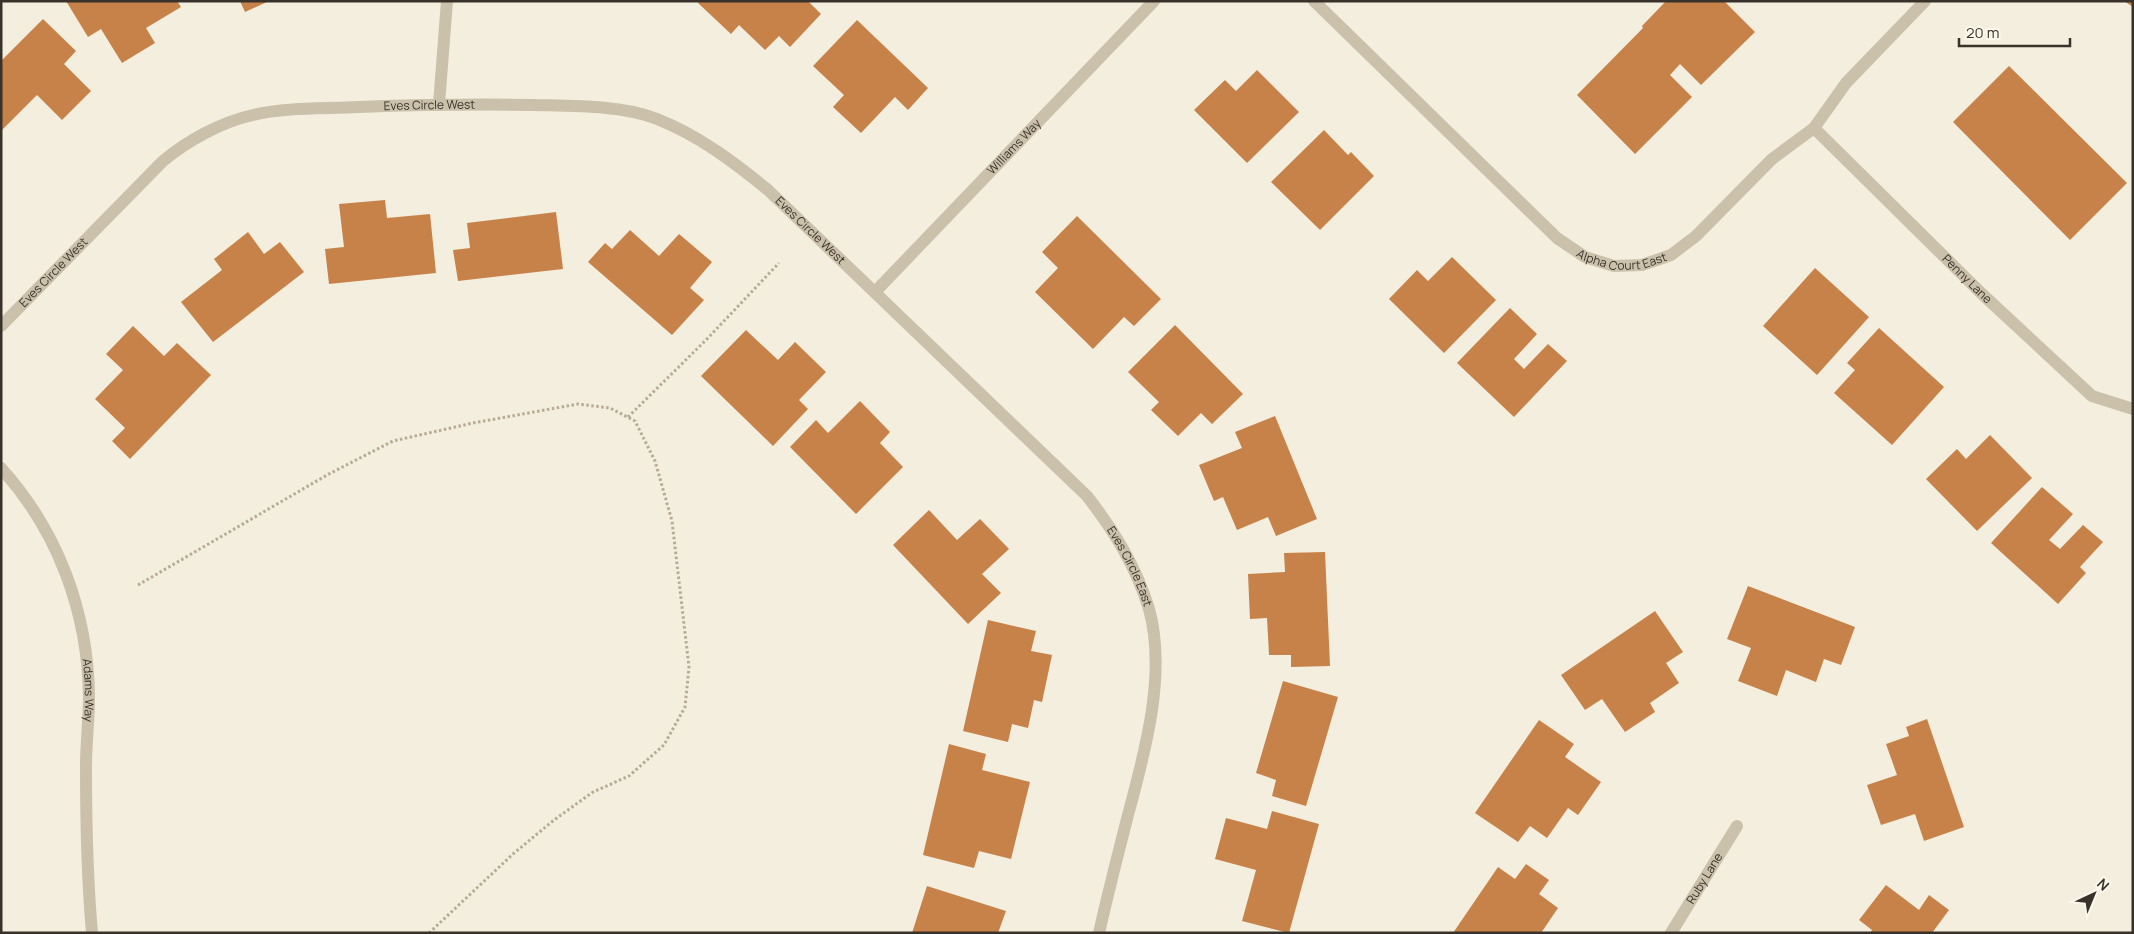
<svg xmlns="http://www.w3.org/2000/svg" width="2134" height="934" font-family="Manrope,sans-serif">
<rect width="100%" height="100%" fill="#f3eede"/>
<path fill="#c78249" d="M66,1H177L181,7L146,28L155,43L122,63L101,29L88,37Z
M240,1H269L245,12Z
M700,1H808L821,14L790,47L779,36L765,50L739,25L731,34L698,3Z
M1666,1H1724L1755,32L1701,85L1680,64L1670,75L1692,97L1635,154L1577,95L1643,28L1642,26Z
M2124,1H2133V7Z
M43,19L76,51L64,64L91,91L62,120L37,95L1,131V61Z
M857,20L928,88L908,110L895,97L861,133L833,107L844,95L813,66Z
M2009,66L2127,183L2070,240L1953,122Z
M1257,70L1299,112L1247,163L1194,110L1225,80L1236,91Z
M1324,130L1348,155L1351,152L1374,176L1320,230L1271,182Z
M385,200L387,218L430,214L436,273L329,284L325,249L344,247L339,204Z
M556,212L563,269L458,281L453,250L470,248L467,223Z
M1077,216L1161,299L1134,326L1124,317L1093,349L1035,292L1058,268L1042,252Z
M630,230L659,256L679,234L712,262L690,288L704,300L672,335L588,262L605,243L612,249Z
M248,232L264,254L280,242L304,272L213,342L181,302L222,270L214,259Z
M1452,257L1496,300L1444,353L1389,299L1417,270L1428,281Z
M1815,268L1869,317L1817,375L1763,326Z
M1510,308L1537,334L1514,359L1524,369L1548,344L1567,361L1514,417L1457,363Z
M1175,325L1243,394L1212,424L1201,413L1178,436L1151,410L1159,402L1128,372Z
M133,326L164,356L177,343L211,375L130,459L112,441L125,428L95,399L123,370L106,354Z
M1879,328L1944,387L1892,445L1834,393L1855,370L1847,363Z
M746,330L778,360L795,342L826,372L799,400L808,409L773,446L701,376Z
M860,401L890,432L880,443L903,467L856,514L790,447L816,420L828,433Z
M1275,416L1317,519L1276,536L1268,517L1237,530L1223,497L1214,501L1199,465L1242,448L1235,432Z
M1990,435L2032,478L1977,531L1926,479L1957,449L1966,459Z
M2042,487L2073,514L2049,540L2060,549L2083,525L2103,542L2080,567L2086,573L2058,604L1991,543Z
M929,510L957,540L980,519L1009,549L982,574L1001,593L968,624L893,545Z
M1325,552L1330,666L1291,667V655H1269L1267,618L1250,619L1248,574L1285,572L1284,553Z
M1748,586L1855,627L1841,665L1824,659L1816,682L1786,670L1777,696L1738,681L1751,648L1727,639Z
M1655,611L1683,652L1666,663L1679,683L1650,703L1655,712L1625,732L1602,699L1585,710L1561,675Z
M988,620L1036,631L1031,651L1052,655L1042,702L1034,700L1028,728L1012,724L1008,742L963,731Z
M1283,681L1338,697L1306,806L1272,796L1276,780L1256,773Z
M1927,719L1964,827L1924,841L1915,814L1881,825L1867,785L1897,775L1886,744L1909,736L1906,727Z
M1539,720L1574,744L1565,757L1601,782L1578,815L1568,808L1547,838L1530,826L1518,842L1475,813Z
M949,744L986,754L982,770L1030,782L1011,859L979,851L974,868L923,855Z
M1272,811L1319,824L1289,933L1242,921L1256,870L1215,859L1226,818L1267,829Z
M1526,864L1549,880L1539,894L1558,908L1541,933H1453L1498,867L1515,879Z
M1886,885L1919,910L1929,895L1949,910L1932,933H1870L1872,930L1859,920Z
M927,886L1006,911L998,933H912Z"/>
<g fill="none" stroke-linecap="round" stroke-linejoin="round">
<path stroke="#b7ab94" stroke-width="3" stroke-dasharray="2.5 2.5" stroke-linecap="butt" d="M628,417L706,340L779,263
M138,585L327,475L393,441L473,423L578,404L610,408L635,421L655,461L672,521L689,667L685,707L664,745L629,776L593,792L554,820L513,854L429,933"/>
<g stroke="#cbc0aa" stroke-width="12">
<path id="s1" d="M1314,1L1557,238L1585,257L1614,266L1642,265L1671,255L1696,236L1772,159L1814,128L1846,83L1925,1"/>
<path d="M439,104L447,1"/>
<path id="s2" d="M1814,128L1981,293L2092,396L2133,409"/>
<path id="s3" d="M875,292L1154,1"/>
<path id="s4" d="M1,326L163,161C187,141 221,122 253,115C287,107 324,109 359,107C417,105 475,104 533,105C571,106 622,105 657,119C698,135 734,162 768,190L1087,496C1114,531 1136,566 1149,609C1167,673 1145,752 1128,815C1118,854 1108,893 1099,933"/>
<path id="s5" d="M1,468C58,531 88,612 89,697C89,720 86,743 86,766C86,821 87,877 92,933"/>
<path id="s6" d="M1671,933L1737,826"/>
</g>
</g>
<g text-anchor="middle" stroke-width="4" stroke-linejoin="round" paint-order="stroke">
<g font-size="12" fill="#39322a" stroke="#faf7eb">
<text dy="4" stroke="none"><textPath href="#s4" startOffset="510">Eves Circle West</textPath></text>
<text dy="4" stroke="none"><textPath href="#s3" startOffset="201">Williams Way</textPath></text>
<text dy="4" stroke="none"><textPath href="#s4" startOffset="930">Eves Circle West</textPath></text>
<text dy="4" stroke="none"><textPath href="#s1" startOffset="411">Alpha Court East</textPath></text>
<text dy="4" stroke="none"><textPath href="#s4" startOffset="75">Eves Circle West</textPath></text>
<text dy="4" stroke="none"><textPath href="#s2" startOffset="215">Penny Lane</textPath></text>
<text dy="4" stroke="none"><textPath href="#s4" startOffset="1396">Eves Circle East</textPath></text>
<text dy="4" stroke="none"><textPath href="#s5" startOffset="244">Adams Way</textPath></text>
<text dy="4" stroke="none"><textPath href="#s6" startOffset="64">Ruby Lane</textPath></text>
</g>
</g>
<rect width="2134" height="934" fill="none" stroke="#39322a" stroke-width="5"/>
<g transform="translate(2094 894) rotate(44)" stroke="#faf7eb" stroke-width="4" paint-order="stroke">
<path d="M0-4L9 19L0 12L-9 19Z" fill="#39322a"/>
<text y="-8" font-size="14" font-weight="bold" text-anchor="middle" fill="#39322a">N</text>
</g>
<path d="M1959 38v8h111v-8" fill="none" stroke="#39322a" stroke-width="2.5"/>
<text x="1966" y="38" font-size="15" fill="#39322a" stroke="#faf7eb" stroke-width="4" paint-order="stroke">20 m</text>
</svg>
